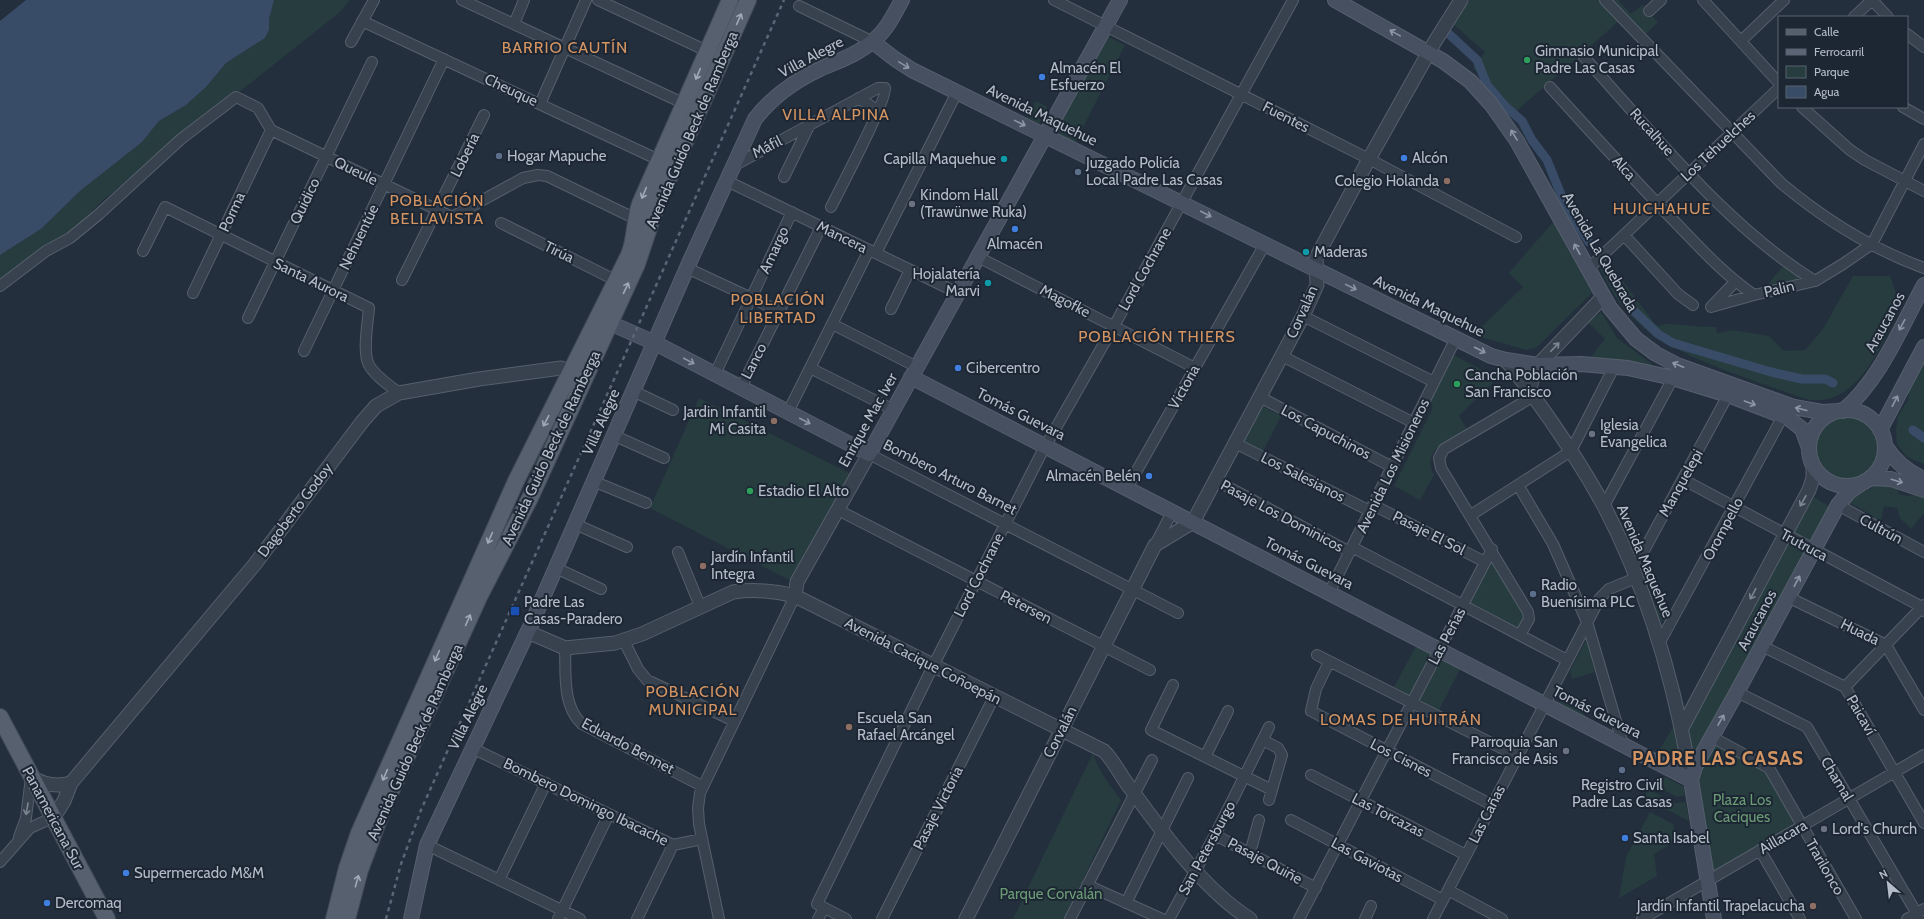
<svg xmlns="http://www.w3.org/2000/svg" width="1924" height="919" font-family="Cabin,sans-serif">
<rect width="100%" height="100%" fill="#242f3e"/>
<path fill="#263c3f" d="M274,0H350L340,12L103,200L67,236L35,253L0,280V255L41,229L80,191L142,142L159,121L186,105L206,87L226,63L265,38L269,30V19Z
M1470,0H1599L1619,21L1513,114L1473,68L1485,52L1453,24Z
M1612,0H1618L1631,14L1642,5L1658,22L1644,36Z
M1108,37L1125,45L1074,145L1056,133Z
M1036,101L1047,107L1039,124L1027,117Z
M1553,222L1592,293L1537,347L1527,350L1473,335L1523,287L1509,273Z
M1609,263L1656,325C1662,327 1665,323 1671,324C1686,325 1700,327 1716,327L1717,333L1733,330L1769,336L1784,351L1805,350L1823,329L1853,276H1890L1901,308C1880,345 1858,410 1805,399C1755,380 1671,357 1634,319C1619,305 1609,287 1600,268Z
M1783,266L1805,280L1764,289Z
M1601,312L1617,338L1661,371L1590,358L1605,339L1588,322Z
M1452,354L1497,378L1459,416L1468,431L1435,450C1429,459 1429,466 1434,475L1420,500L1394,486L1433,408L1429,398Z
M1924,365V464L1907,457L1897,444L1896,431L1898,416L1908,400L1910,383Z
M573,379L577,381L532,473L529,469L558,417Z
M699,398L851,474L793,582L650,508Z
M1262,406L1281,416L1262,453L1242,444Z
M1813 448a34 34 0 1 1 68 0a34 34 0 1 1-68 0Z
M1874,483L1899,485L1898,494L1908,496L1920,494L1924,497V513L1911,529L1900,518L1897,508L1884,506L1881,521L1849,502L1863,491L1871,489Z
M1812,496L1830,507L1698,753L1688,751L1686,727Z
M1493,560L1527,616L1519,631L1469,605Z
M1652,604L1670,612L1666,621H1659Z
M1586,640L1595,672L1572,679L1570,671Z
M1417,644L1436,653L1412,701L1392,691Z
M1440,655L1461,667L1437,714L1416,703Z
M1579,696L1586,720L1554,704Z
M1675,724L1682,759L1674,763L1657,754Z
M1713,743L1765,770L1796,824L1712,872L1696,778Z
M1093,753C1098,771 1110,785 1121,800L1064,919H1013Z
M1665,777L1684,787L1685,795L1677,797L1659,787Z
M1648,789L1674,803L1686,802L1689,821L1644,798Z
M1650,812L1673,824L1676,841L1654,854L1657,876L1619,898L1626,857Z"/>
<path fill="#394c67" d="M26,0H274L269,19V30L265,38L226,63L206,87L186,105L159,121L142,142L80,191L41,229L0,255V21Z"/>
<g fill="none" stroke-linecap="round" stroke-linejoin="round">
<path stroke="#394c67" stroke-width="9" d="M1449,34L1477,60L1487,85L1503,104L1522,121L1532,140L1547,160L1566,207L1589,242
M1605,265L1631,308L1658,334L1673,343L1771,372L1802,379H1825L1833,383
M1913,430L1924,438"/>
<g stroke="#565f6c" stroke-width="12">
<path id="minor" d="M462,0L685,104
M598,0L707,51
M1054,0L1369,159L1516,237
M1605,0L1781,183C1824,219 1872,249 1924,268
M1703,0L1779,83
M1872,0L1888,17
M799,6L873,42
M1649,11L1661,0
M1854,17L1872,0
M362,21L659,160
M514,24L524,0
M1907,34L1924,47
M1741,41L1784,0
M351,42L374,0
M1583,56C1653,133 1727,227 1815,281
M1550,87C1592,133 1634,180 1678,225C1702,250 1725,275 1754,295
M859,98L878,111
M540,104L586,0
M1802,107L1850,150L1865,160L1924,191
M1903,107L1924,119
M271,130L452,217L523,178L538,175L547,176L636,219
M735,165L878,88H885C888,98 839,191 831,207
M784,177L809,126
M727,181L958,293
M501,223L617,281
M1624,235L1678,294L1693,305
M143,251L165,207L369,308C368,322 362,353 369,365C375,376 389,385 399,393
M876,253L957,92
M978,257L1195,368
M687,268L779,311
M1588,269L1779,88
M402,280L484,115
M0,286L46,251L70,238L98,215L181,139L236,97L258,108L271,130
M193,293L271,130
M1711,307L1754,295L1815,281L1843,264L1872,244L1924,144
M1711,307L1735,282
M891,309L910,270
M1303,316L1434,382
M248,318L372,62
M832,324L917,367
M304,351L444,59
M1282,356L1414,423
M810,368L894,410
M715,374L792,212
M741,388L821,227
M633,391L673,410
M1260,397L1392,467
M788,412L869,250
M613,435L664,458
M1235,443L1370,511
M869,454L1178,613
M1215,480L1350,552
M1684,480L1922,607L1924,611
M593,481L646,503
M1518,485L1553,544L1587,622L1623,745
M1127,488L1265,244
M1373,505L1485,562
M1838,505L1924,552
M1604,506L1673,378
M838,510L1150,670
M1471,515L1571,451L1614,367
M575,524L627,547
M1155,545L1172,512
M1352,547L1567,660
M678,552L700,606
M556,568L601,589
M1633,571L1728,395
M1329,593L1456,338
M1788,597L1886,645L1924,710
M1520,635L1529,619L1528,612L1441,468L1439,458L1444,449L1534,396
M624,641L638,669L647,680L734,721
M1660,642L1783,416
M1762,646L1845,687L1924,823
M565,648C566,673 562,706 582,724L702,786
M1317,655L1517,756
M1329,662L1316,689L1311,711L1492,805
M1173,685L1151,730L1272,790
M1845,687L1924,605
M1737,692L1807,727L1920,919
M1712,737L1769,768L1856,919
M1263,740L1278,748L1282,755L1269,800
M472,748L673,845L702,839
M1205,757L1228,711
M1311,775L1466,855
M1291,820L1443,900
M1215,835L1316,888
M19,837L26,818L31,777
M427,845L580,919
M1760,850L1800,919
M1250,853L1259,820
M0,862L30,828L54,817
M499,880L546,783
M1087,885L1162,919
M1448,890L1502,919
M1126,903L1188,778
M558,919L609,814
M637,919L673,845
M719,919L699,824L698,808L700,793L795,596
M818,919L824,908
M846,919L817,904L933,666L1041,454L1114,326L1293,0
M882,919L994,697
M1070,919L1152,760
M1169,919L1215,835L1269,727
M1299,919L1492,549
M1365,919L1371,906
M1433,919L1600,598L1609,589L1636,578
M1642,919L1924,755
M1907,919L1924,909"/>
</g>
<g stroke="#565f6c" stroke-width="15">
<path id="tertiary" d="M1506,360C1542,406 1576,455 1604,506C1649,592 1675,685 1691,780
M1530,391L1532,378L1538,365L1603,297
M795,596L797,582L869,454
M528,632L565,648L615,643L642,634L733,592C754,589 775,591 795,596L1104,751C1115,762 1121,777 1131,789C1163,833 1204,890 1250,919
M1682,728L1809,490L1813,478V465
M31,777C44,785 57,787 71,783
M54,817L64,801L71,783L255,564L362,422L376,406L399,393L479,379L561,368L571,374L579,375
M966,919L1155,545L1193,522L1303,316L1317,285L1316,258L1369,159L1434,43L1461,0"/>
</g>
<g stroke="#565f6c" stroke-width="16">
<path id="secondary" d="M1335,0L1443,61L1470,81L1491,104L1517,141L1610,308L1636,339L1656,354L1677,365L1794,407L1822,412L1839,411
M873,42L895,59L912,70L1491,356L1506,360L1538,365L1581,364L1628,368L1673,378L1728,395L1788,418L1802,429L1809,448
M601,319L655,343L869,454L1120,0
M911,377L1691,780
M1809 448a38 38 0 1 1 76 0a38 38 0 1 1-76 0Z
M1843,411C1880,380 1901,327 1924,285
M1880,430L1924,347
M1885,446C1895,461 1907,472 1924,479
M1870,478L1891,479L1924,490
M411,919L427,845L530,627L690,261L755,119C773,96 794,81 820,69C838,61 859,54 874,40C887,30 894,14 902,0
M1714,919L1691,780L1695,767L1737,692L1838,505L1849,492L1862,483"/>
</g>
<g stroke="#414a57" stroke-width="18">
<path id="primary" d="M0,717L107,919
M334,919L347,868L359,833L516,481L629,255C636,238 634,221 640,204L730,0
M347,919L360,870L382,811L479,597L530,498L637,264L656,207L748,0"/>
</g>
<use href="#minor" stroke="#38414e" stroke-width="10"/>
<use href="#tertiary" stroke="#38414e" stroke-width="13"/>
<use href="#secondary" stroke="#465061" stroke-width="14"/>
<use href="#primary" stroke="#56606e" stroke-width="16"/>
<path stroke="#5a6575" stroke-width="2.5" stroke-dasharray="4 4" stroke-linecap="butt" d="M386,919L401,864L421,810L784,0"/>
</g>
<defs><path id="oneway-shaft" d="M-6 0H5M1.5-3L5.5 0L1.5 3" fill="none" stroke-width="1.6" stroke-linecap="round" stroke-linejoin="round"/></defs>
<g stroke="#a1aab7">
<use href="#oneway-shaft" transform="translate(739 19) rotate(-66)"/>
<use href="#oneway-shaft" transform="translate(698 74) rotate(113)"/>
<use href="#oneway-shaft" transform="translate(644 193) rotate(113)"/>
<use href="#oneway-shaft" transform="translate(626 288) rotate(-65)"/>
<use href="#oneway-shaft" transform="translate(546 421) rotate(118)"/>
<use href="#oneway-shaft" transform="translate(490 538) rotate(114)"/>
<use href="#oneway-shaft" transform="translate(468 620) rotate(-66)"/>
<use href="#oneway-shaft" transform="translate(437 656) rotate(114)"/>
<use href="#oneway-shaft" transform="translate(385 775) rotate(114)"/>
<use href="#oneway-shaft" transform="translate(357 881) rotate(-74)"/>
</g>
<g stroke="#8e96a5">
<use href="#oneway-shaft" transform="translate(1395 33) rotate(-151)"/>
<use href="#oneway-shaft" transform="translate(904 65) rotate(31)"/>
<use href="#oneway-shaft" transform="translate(1020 123) rotate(26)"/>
<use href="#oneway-shaft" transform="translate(1514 135) rotate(-122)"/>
<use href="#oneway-shaft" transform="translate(1206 214) rotate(27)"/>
<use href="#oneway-shaft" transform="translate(1577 249) rotate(-119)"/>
<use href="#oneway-shaft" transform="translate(1351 287) rotate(26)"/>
<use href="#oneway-shaft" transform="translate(1902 325) rotate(118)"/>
<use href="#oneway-shaft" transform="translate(1480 350) rotate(27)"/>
<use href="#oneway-shaft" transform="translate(689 361) rotate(28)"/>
<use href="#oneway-shaft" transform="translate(1678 365) rotate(-157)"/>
<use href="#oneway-shaft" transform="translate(1895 401) rotate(-63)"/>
<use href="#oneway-shaft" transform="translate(1750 403) rotate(20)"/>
<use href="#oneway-shaft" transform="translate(1801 409) rotate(-166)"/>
<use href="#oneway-shaft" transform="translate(805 421) rotate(27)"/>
<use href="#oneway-shaft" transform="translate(1897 481) rotate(17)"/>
<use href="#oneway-shaft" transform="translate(1797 581) rotate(-62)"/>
<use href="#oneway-shaft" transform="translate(1721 720) rotate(-60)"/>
</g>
<g stroke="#7c8592">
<use href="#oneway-shaft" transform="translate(1555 347) rotate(-46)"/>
<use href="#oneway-shaft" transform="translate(1803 501) rotate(119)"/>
<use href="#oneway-shaft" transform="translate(1753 594) rotate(118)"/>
<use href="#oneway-shaft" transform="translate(27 809) rotate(100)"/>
</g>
<g fill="#2e9e5b" stroke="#1d2633" stroke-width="1.5">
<circle cx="1527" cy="60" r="4"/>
<circle cx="1457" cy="384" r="4"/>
<circle cx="750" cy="491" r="4"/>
</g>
<g fill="#3f7fe0" stroke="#1d2633" stroke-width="1.5">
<circle cx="1042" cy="77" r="4"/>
<circle cx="1404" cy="158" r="4"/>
<circle cx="1015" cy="229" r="4"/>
<circle cx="958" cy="368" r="4"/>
<circle cx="1149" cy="476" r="4"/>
<circle cx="1625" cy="838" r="4"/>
<circle cx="126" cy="873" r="4"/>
<circle cx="47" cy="903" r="4"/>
</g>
<g fill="#5c6f8a" stroke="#1d2633" stroke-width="1.5">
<circle cx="499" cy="156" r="4"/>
<circle cx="1078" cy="172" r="4"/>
<circle cx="1533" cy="594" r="4"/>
<circle cx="1622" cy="770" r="4"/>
</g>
<g fill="#0f9aa8" stroke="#1d2633" stroke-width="1.5">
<circle cx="1004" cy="159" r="4"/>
<circle cx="1306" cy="252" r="4"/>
<circle cx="988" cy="283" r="4"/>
</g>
<g fill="#8d6e63" stroke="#1d2633" stroke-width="1.5">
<circle cx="1447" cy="181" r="4"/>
<circle cx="774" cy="421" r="4"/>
<circle cx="703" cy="566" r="4"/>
<circle cx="849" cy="727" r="4"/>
<circle cx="1813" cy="906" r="4"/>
</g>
<g fill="#6b7280" stroke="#1d2633" stroke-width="1.5">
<circle cx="912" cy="204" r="4"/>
<circle cx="1592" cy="434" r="4"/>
<circle cx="1566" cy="751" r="4"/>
<circle cx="1824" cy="829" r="4"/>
</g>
<rect fill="#1a4fb4" stroke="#1d2633" stroke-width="1.5" x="510" y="606" width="10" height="10" rx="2"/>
<g text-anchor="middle" stroke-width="4" stroke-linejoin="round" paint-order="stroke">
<g font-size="15" fill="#b4bcc9" stroke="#1d2633" text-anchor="start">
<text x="1535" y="56">Gimnasio Municipal<tspan x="1535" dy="17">Padre Las Casas</tspan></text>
<text x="1050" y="73">Almacén El<tspan x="1050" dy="17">Esfuerzo</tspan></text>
<text x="507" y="161">Hogar Mapuche</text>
<text x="1412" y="163">Alcón</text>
<text x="996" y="164" text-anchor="end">Capilla Maquehue</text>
<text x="1086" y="168">Juzgado Policía<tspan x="1086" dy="17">Local Padre Las Casas</tspan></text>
<text x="1439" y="186" text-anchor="end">Colegio Holanda</text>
<text x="920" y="200">Kindom Hall<tspan x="920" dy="17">(Trawünwe Ruka)</tspan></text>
<text x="1015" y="249" text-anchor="middle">Almacén</text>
<text x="1314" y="257">Maderas</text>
<text x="980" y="279" text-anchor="end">Hojalatería<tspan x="980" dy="17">Marvi</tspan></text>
<text x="966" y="373">Cibercentro</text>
<text x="1465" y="380">Cancha Población<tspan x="1465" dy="17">San Francisco</tspan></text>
<text x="766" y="417" text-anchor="end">Jardin Infantil<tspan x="766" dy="17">Mi Casita</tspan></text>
<text x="1600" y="430">Iglesia<tspan x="1600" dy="17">Evangelica</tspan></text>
<text x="1141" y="481" text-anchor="end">Almacén Belén</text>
<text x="758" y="496">Estadio El Alto</text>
<text x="711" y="562">Jardín Infantil<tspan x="711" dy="17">Integra</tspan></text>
<text x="1541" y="590">Radio<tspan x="1541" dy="17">Buenísima PLC</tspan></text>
<text x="524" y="607">Padre Las<tspan x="524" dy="17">Casas-Paradero</tspan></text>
<text x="857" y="723">Escuela San<tspan x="857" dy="17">Rafael Arcángel</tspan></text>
<text x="1558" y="747" text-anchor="end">Parroquia San<tspan x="1558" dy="17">Francisco de Asis</tspan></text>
<text x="1622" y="790" text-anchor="middle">Registro Civil<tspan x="1622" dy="17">Padre Las Casas</tspan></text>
<text x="1832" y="834">Lord's Church</text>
<text x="1633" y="843">Santa Isabel</text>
<text x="134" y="878">Supermercado M&amp;M</text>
<text x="55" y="908">Dercomaq</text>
<text x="1805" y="911" text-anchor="end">Jardín Infantil Trapelacucha</text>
</g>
<g font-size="15" fill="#b4bcc9" stroke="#1d2633">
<text transform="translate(811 57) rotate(-28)" y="5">Villa Alegre</text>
<text transform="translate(511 90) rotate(25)" y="5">Cheuque</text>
<text transform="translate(1042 115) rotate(26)" y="5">Avenida Maquehue</text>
<text transform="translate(1286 117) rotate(27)" y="5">Fuentes</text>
<text transform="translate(692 130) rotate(-67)" y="5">Avenida Guido Beck de Ramberga</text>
<text transform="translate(1652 132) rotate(48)" y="5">Rucalhue</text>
<text transform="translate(1718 146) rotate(-43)" y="5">Los Tehuelches</text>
<text transform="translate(767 147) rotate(-27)" y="5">Máfil</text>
<text transform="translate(465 155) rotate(-64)" y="5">Lobería</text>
<text transform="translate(1624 168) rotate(48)" y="5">Alca</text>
<text transform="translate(356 171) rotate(26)" y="5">Queule</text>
<text transform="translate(305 201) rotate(-64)" y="5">Quidico</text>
<text transform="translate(232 212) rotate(-65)" y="5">Porma</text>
<text transform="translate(359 237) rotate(-64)" y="5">Nehuentúe</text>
<text transform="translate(842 237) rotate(26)" y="5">Mancera</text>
<text transform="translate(774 250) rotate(-65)" y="5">Amargo</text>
<text transform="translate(559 252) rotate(26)" y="5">Tirúa</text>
<text transform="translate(1600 252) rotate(60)" y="5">Avenida La Quebrada</text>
<text transform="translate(1145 269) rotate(-61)" y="5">Lord Cochrane</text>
<text transform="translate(311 280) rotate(26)" y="5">Santa Aurora</text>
<text transform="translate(1779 289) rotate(-13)" y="5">Palin</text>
<text transform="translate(1065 301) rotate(27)" y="5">Magofke</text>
<text transform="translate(1429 306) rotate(26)" y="5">Avenida Maquehue</text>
<text transform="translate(1302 312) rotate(-66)" y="5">Corvalán</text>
<text transform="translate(1885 322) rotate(-61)" y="5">Araucanos</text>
<text transform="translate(754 361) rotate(-63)" y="5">Lanco</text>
<text transform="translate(1184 387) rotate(-61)" y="5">Victoria</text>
<text transform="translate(1021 414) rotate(27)" y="5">Tomás Guevara</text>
<text transform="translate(868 420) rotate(-61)" y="5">Enrique Mac Iver</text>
<text transform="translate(601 422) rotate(-66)" y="5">Villa Alegre</text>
<text transform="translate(1326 432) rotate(28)" y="5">Los Capuchinos</text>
<text transform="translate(551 448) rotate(-65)" y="5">Avenida Guido Beck de Ramberga</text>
<text transform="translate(1393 466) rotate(-64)" y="5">Avenida Los Misioneros</text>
<text transform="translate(950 477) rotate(27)" y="5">Bombero Arturo Barnet</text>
<text transform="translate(1303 477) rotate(27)" y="5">Los Salesianos</text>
<text transform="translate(1681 483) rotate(-61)" y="5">Manquelepi</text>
<text transform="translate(295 510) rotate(-53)" y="5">Dagoberto Godoy</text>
<text transform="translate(1282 516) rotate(28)" y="5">Pasaje Los Dominicos</text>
<text transform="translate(1723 529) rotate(-62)" y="5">Orompello</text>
<text transform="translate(1881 529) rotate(28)" y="5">Cultrún</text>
<text transform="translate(1429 533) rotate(27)" y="5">Pasaje El Sol</text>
<text transform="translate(1804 545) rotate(28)" y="5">Trutruca</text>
<text transform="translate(1645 561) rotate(67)" y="5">Avenida Maquehue</text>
<text transform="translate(1309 563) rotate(27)" y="5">Tomás Guevara</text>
<text transform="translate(979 575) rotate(-63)" y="5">Lord Cochrane</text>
<text transform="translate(1026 607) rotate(27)" y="5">Petersen</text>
<text transform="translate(1757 620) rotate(-62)" y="5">Araucanos</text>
<text transform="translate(1860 632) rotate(26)" y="5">Huada</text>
<text transform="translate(1447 636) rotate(-62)" y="5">Las Peñas</text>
<text transform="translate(923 661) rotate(27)" y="5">Avenida Cacique Coñoepán</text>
<text transform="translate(1597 712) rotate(27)" y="5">Tomás Guevara</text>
<text transform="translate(1861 715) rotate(60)" y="5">Paicaví</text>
<text transform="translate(468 717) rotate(-64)" y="5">Villa Alegre</text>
<text transform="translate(1060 732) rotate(-63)" y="5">Corvalán</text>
<text transform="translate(415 742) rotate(-66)" y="5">Avenida Guido Beck de Ramberga</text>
<text transform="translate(628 746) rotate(28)" y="5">Eduardo Bennet</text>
<text transform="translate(1401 758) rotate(27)" y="5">Los Cisnes</text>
<text transform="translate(1837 779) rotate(59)" y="5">Chamal</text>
<text transform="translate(586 802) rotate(26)" y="5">Bombero Domingo Ibacache</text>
<text transform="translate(938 808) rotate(-63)" y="5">Pasaje Victoria</text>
<text transform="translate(1487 814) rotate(-63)" y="5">Las Cañas</text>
<text transform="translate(1388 815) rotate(27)" y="5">Las Torcazas</text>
<text transform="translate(53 818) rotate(62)" y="5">Panamericana Sur</text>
<text transform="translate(1783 837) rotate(-30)" y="5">Aillacara</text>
<text transform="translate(1207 848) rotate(-62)" y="5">San Petersburgo</text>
<text transform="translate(1367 860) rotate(28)" y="5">Las Gaviotas</text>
<text transform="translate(1265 861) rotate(28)" y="5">Pasaje Quiñe</text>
<text transform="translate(1825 867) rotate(60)" y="5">Trarilonco</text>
</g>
<g font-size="15" fill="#6b9a76" stroke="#1d2633">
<text x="1742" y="805">Plaza Los<tspan x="1742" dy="17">Caciques</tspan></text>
<text x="1051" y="899">Parque Corvalán</text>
</g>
<g font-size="16" letter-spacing="1" fill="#d59563" stroke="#1d2633">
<text x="565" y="53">BARRIO CAUTÍN</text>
<text x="836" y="120">VILLA ALPINA</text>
<text x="437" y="206">POBLACIÓN<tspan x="437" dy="18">BELLAVISTA</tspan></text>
<text x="1662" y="214">HUICHAHUE</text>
<text x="778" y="305">POBLACIÓN<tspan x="778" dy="18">LIBERTAD</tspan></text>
<text x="1157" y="342">POBLACIÓN THIERS</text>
<text x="693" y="697">POBLACIÓN<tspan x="693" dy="18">MUNICIPAL</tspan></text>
<text x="1401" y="725">LOMAS DE HUITRÁN</text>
</g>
<g font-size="19" font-weight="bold" letter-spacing="1" fill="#d59563" stroke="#1d2633">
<text x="1718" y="765">PADRE LAS CASAS</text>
</g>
</g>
<rect x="1778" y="16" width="130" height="92" fill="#1d2633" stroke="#59626f"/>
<rect x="1786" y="29" width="20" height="6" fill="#56606e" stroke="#59626f"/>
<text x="1814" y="36" font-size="12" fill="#b4bcc9">Calle</text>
<rect x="1786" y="49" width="20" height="6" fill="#5a6575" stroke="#59626f"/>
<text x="1814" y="56" font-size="12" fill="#b4bcc9">Ferrocarril</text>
<rect x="1786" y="66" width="20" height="12" fill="#263c3f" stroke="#59626f"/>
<text x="1814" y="76" font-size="12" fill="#b4bcc9">Parque</text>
<rect x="1786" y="86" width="20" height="12" fill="#394c67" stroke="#59626f"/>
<text x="1814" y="96" font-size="12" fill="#b4bcc9">Agua</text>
<g transform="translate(1888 883) rotate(332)" stroke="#1d2633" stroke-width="3" paint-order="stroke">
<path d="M0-3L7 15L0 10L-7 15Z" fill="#b4bcc9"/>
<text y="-6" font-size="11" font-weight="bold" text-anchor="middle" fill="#b4bcc9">N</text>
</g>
</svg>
